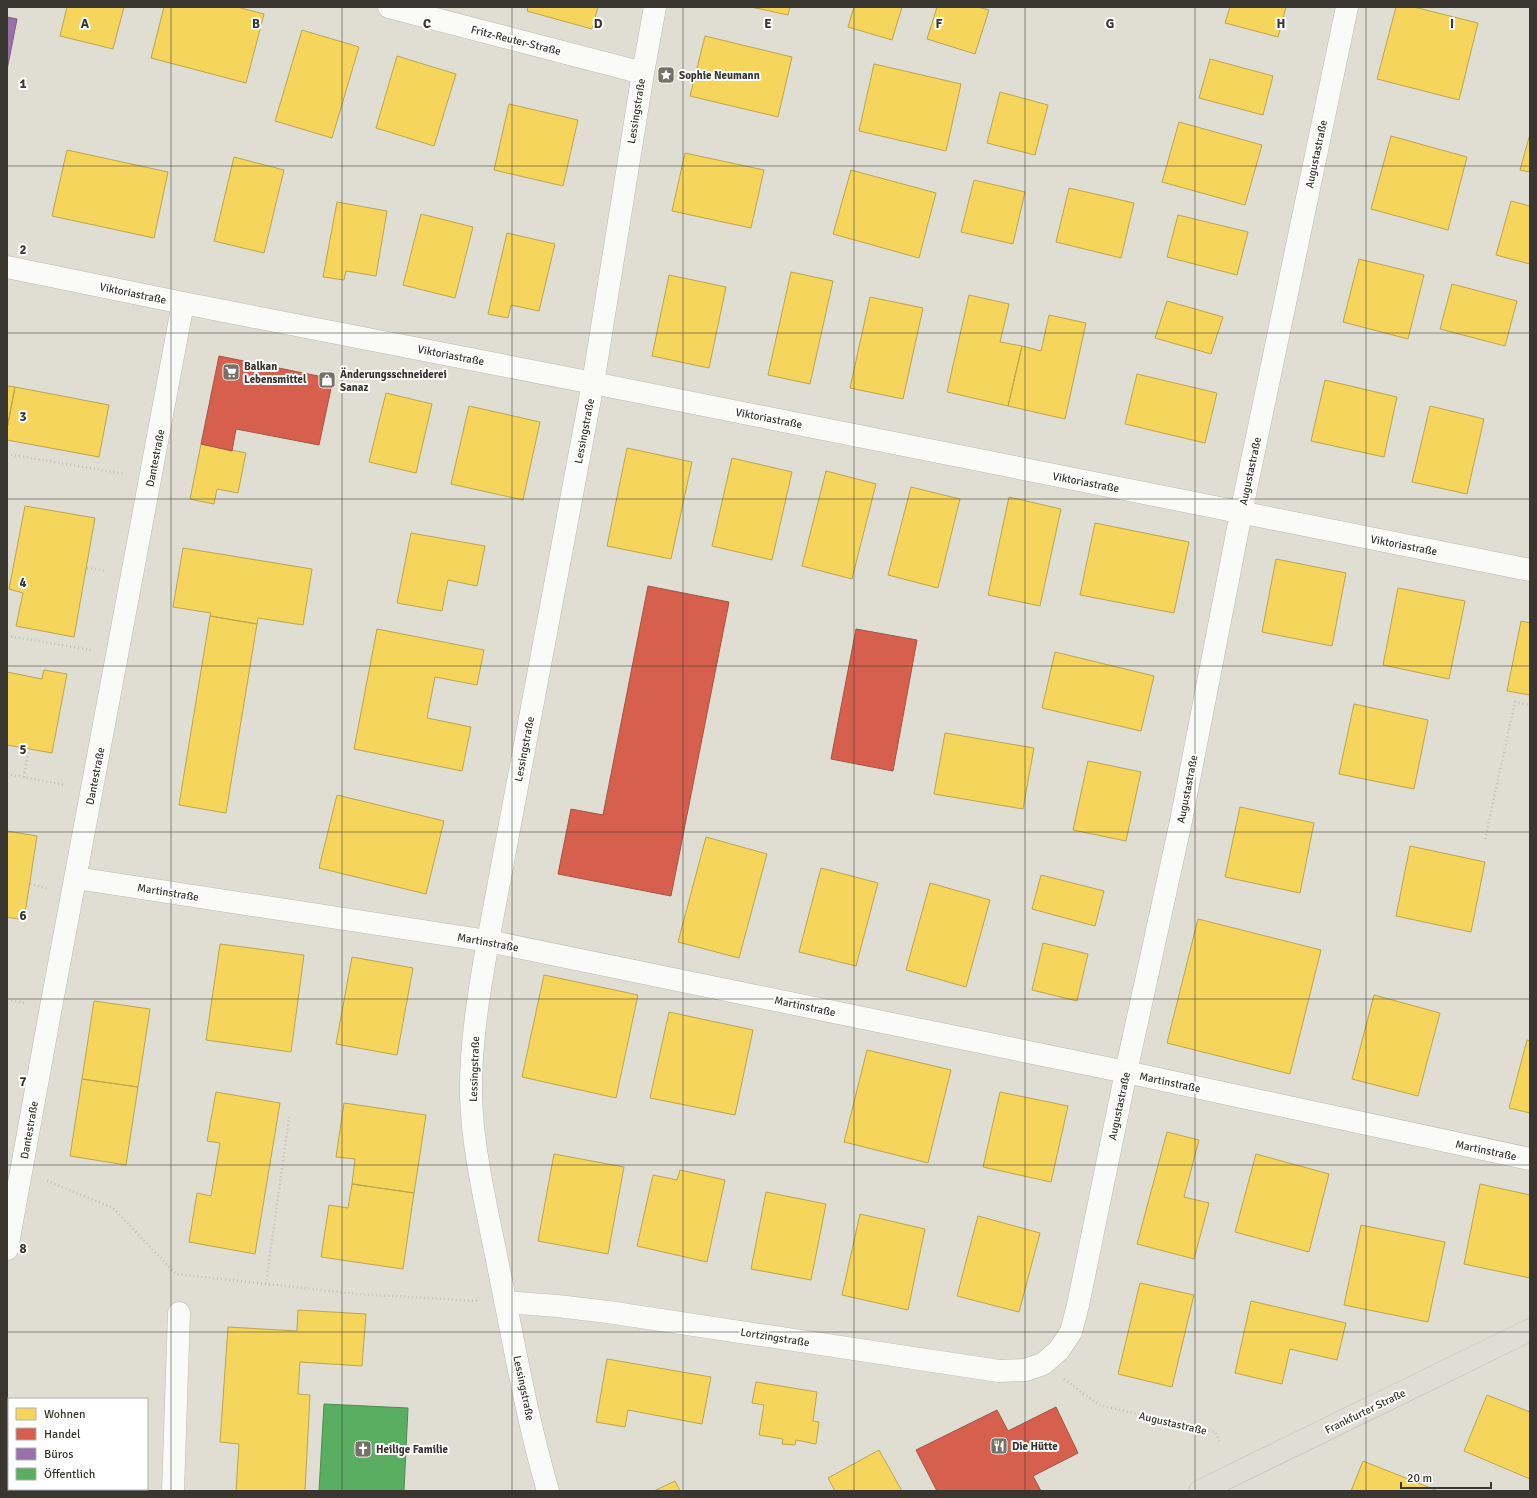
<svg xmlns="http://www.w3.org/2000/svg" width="1537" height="1498" font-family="Signika,sans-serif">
<rect width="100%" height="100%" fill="#e0ded3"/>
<path fill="#f6d55c" stroke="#bda54e" d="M67,7H124L113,49L60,36Z
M164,7H237L264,14L246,83L151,58Z
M528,7H598L592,29L527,11Z
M751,7H790L788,15Z
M854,7H902L892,40L848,27Z
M937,7H978L989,10L975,54L927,39Z
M1230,7H1286L1278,37L1225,23Z
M1396,7H1414L1478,23L1459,100L1377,79Z
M302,30L359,47L332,138L275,121Z
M705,36L792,57L778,117L690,96Z
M397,56L456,74L434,146L376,128Z
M1210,59L1273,76L1263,115L1199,98Z
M874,64L961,84L946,151L859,131Z
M1000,92L1048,105L1035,155L987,143Z
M509,104L578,120L563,186L494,170Z
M1179,122L1262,145L1245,205L1162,182Z
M1530,134V172L1520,170Z
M1391,136L1467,157L1448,230L1371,209Z
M67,150L168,172L154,238L52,216Z
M685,153L764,170L751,228L672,211Z
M234,157L284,170L264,253L214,241Z
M851,170L936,193L919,258L833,234Z
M974,180L1025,192L1013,244L961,232Z
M1069,188L1134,203L1121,258L1056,242Z
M1511,201L1530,206V264L1496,255Z
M337,202L387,211L376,276L346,271L344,280L323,277Z
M421,214L473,227L455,298L403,285Z
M1178,215L1248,232L1237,275L1167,257Z
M507,233L555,244L539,311L511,305L508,318L488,314Z
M1359,259L1424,275L1408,339L1343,322Z
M791,272L833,281L810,384L768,375Z
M669,275L726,287L709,368L652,356Z
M1452,284L1517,301L1505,346L1440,329Z
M969,295L1009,304L1000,342L1022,346L1008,406L947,392Z
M870,297L923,308L903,399L850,388Z
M1167,301L1223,317L1211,354L1155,338Z
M1049,315L1086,323L1065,419L1008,406L1022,346L1041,351Z
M1137,374L1217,393L1205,443L1125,424Z
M1325,380L1397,397L1384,457L1311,441Z
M7,386L15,387L7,429Z
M15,387L109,405L99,457L7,440V429Z
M386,393L432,404L416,473L369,462Z
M469,406L540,422L523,500L451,484Z
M1430,406L1484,419L1467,494L1412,482Z
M201,444L246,453L238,493L217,489L214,504L190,499Z
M627,448L692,462L671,559L607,546Z
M732,458L792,472L772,560L712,546Z
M826,471L876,484L852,579L802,566Z
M911,487L960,499L938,588L888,575Z
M1009,497L1061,509L1040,606L988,595Z
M25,506L95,518L74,637L16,626L23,593L9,589Z
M1095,523L1189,542L1174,613L1080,595Z
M411,533L485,546L477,586L448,580L442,611L397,603Z
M183,548L312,569L303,625L258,618L257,624L210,616L211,613L173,607Z
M1276,559L1346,573L1332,646L1262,632Z
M1398,588L1465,601L1449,679L1383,665Z
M210,616L257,624L226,813L179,805Z
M1521,621L1530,623V695L1507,691Z
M377,629L484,650L477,685L435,677L427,718L471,727L462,771L354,749Z
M1055,652L1154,676L1141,731L1042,708Z
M44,670L67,674L52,753L7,745V672L42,679Z
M1354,704L1428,720L1414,789L1339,774Z
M945,733L1034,748L1023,809L934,794Z
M1088,761L1141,772L1126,841L1073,830Z
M337,795L444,821L426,894L319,868Z
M1240,807L1314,823L1300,893L1225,877Z
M7,831L37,836L24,920L7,917Z
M706,837L767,854L739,958L678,942Z
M1410,846L1485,862L1471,932L1396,916Z
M821,868L878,883L856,966L799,952Z
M1041,875L1104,891L1095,926L1032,909Z
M930,883L990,900L966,987L906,970Z
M1198,919L1321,950L1290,1074L1167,1043Z
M1043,943L1088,954L1077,1001L1032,990Z
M220,944L304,955L291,1052L206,1040Z
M352,957L413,968L397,1055L336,1044Z
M544,975L638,995L616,1098L522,1077Z
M1374,995L1440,1013L1418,1096L1352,1079Z
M94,1001L150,1009L138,1087L82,1079Z
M669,1012L753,1030L735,1115L650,1098Z
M1527,1040L1530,1041V1113L1509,1108Z
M867,1050L951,1070L928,1163L844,1142Z
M82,1079L138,1087L126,1165L70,1156Z
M216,1092L280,1103L255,1254L189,1242L197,1193L211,1196L220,1143L207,1141Z
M1000,1092L1068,1106L1051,1182L983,1167Z
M344,1103L426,1115L414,1193L352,1184L355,1159L336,1157Z
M1167,1132L1199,1140L1184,1197L1209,1203L1194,1259L1137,1244Z
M554,1154L624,1167L608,1254L538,1241Z
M1256,1154L1329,1174L1309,1252L1235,1232Z
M680,1170L725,1180L707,1262L637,1246L653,1175L677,1180Z
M352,1184L414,1193L403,1269L321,1257L329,1205L348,1208Z
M1480,1184L1530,1195V1278L1464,1264Z
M766,1192L826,1204L811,1280L751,1269Z
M860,1214L925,1229L908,1310L842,1295Z
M978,1216L1040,1233L1019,1312L957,1296Z
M1361,1225L1445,1242L1428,1322L1344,1305Z
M1140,1283L1194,1295L1172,1387L1118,1374Z
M1251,1301L1346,1323L1337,1360L1290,1349L1282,1384L1235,1373Z
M298,1310L366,1314L362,1366L300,1362L298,1394L310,1395L305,1491H236L239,1444L220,1442L228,1327L297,1331Z
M607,1359L711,1377L702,1424L628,1410L625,1427L596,1422Z
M756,1382L817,1392L813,1421L819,1422L816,1444L796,1440L795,1445L782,1444L783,1439L759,1435L764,1405L752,1403Z
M1487,1395L1530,1412V1479L1464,1451Z
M879,1450L902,1491H835L828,1478Z
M1363,1461L1438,1491H1351Z
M675,1481L680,1491H654Z"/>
<path fill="#d6604d" stroke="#a75344" d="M219,356L333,379L319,445L236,429L232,451L201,444Z
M648,586L729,602L671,896L558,874L571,809L603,815Z
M856,629L917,640L893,771L831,759Z
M1056,1407L1078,1453L1033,1476L1041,1491H937L916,1450L997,1410L1008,1431Z"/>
<path fill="#9970ab" stroke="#7c5f86" d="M7,17L17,19L7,70Z"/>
<path fill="#5aae61" stroke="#508a52" d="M324,1404L408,1408L404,1491H319Z"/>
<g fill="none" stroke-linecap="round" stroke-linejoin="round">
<g stroke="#bdbbb2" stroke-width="23">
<path id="minor" d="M389,7L643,73
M7,267L183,303L593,383L1530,570
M76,878L488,941L1126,1072L1530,1159
M7,1249L51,1007L183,303
M505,1302L557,1306L608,1312L999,1371L1025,1370L1043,1364L1059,1350L1071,1332L1078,1305L1126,1072L1181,821L1241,513L1347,7
M173,1491L179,1313
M548,1491C527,1419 514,1344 499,1270C488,1213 473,1155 471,1097C470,1045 479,992 488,941L593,383L643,73L655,7"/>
</g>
<g stroke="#bdbcb6" stroke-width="23">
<path id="major" d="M1200,1491L1530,1330"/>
</g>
<path stroke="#bfbfba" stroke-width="2.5" stroke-dasharray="1 3" stroke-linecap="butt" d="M7,454L125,474
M87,568L106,571
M7,636L91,650
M7,774L65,785
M24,777L29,749
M1485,839L1515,702L1530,705
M30,884L47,888
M7,1000L24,1003
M47,1181L113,1208L176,1274L357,1294L479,1301
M266,1284L289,1117
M1064,1379L1099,1405L1215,1432L1220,1442"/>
<use href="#minor" stroke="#fafaf8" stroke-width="22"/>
<use href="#major" stroke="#e0ded4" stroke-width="22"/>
</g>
<path fill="none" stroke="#38362f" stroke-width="1" stroke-opacity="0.55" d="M171,7V1491M342,7V1491M512,7V1491M683,7V1491M854,7V1491M1025,7V1491M1195,7V1491M1366,7V1491M7,166H1530M7,333H1530M7,499H1530M7,666H1530M7,832H1530M7,999H1530M7,1165H1530M7,1332H1530"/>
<defs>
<g id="sight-square" transform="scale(0.9)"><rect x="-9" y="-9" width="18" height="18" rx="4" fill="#737168" stroke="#fff"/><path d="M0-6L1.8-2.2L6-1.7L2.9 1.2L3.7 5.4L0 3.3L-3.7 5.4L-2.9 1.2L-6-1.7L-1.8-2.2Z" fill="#fff"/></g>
<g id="supermarket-square" transform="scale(0.9)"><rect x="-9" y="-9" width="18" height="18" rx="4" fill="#737168" stroke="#fff"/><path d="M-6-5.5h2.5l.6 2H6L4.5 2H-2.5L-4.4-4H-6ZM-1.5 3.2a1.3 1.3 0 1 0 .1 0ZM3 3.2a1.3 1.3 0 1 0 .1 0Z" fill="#fff"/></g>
<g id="shop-square" transform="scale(0.9)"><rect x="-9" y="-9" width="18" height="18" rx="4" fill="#737168" stroke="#fff"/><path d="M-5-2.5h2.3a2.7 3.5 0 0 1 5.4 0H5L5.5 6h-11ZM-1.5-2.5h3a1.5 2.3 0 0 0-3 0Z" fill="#fff"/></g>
<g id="restaurant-square" transform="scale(0.9)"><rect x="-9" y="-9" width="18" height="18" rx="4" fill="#737168" stroke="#fff"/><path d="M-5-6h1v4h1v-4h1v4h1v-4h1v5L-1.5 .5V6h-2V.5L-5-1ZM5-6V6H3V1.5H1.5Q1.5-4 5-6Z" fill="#fff"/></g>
<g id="church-square" transform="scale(0.9)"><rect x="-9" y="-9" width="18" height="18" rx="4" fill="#737168" stroke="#fff"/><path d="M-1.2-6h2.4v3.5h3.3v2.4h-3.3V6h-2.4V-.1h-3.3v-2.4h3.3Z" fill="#fff"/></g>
</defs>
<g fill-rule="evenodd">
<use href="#sight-square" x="666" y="75"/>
<use href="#supermarket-square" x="231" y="372"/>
<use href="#shop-square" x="327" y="380"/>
<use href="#restaurant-square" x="999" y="1446"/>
<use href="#church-square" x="363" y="1449"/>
</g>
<g text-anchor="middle" stroke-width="4" stroke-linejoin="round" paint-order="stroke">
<g font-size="11" fill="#38362f" stroke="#fff">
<text transform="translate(516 40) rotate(14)" y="4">Fritz-Reuter-Straße</text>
<text transform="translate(636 111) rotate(-81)" y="4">Lessingstraße</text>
<text transform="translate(1316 154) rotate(-78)" y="4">Augustastraße</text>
<text transform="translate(133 293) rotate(12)" y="4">Viktoriastraße</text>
<text transform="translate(451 355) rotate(11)" y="4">Viktoriastraße</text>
<text transform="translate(769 418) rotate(11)" y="4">Viktoriastraße</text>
<text transform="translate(584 431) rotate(-79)" y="4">Lessingstraße</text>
<text transform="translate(155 458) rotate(-79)" y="4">Dantestraße</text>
<text transform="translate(1250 471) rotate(-78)" y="4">Augustastraße</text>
<text transform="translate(1086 482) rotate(11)" y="4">Viktoriastraße</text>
<text transform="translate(1404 545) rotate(11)" y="4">Viktoriastraße</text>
<text transform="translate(524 749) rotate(-79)" y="4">Lessingstraße</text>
<text transform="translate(95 776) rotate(-79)" y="4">Dantestraße</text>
<text transform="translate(1187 789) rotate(-79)" y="4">Augustastraße</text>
<text transform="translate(168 892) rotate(9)" y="4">Martinstraße</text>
<text transform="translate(488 942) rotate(10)" y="4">Martinstraße</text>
<text transform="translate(805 1006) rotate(12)" y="4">Martinstraße</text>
<text transform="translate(474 1069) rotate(-88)" y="4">Lessingstraße</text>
<text transform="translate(1170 1082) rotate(12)" y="4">Martinstraße</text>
<text transform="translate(1119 1106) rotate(-78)" y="4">Augustastraße</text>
<text transform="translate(29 1130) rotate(-80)" y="4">Dantestraße</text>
<text transform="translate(1486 1150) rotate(12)" y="4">Martinstraße</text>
<text transform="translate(775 1337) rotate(9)" y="4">Lortzingstraße</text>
<text transform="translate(524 1388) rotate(78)" y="4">Lessingstraße</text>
<text transform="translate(1365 1411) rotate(-26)" y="4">Frankfurter Straße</text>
<text transform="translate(1173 1423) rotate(13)" y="4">Augustastraße</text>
</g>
<g font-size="11" font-weight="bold" fill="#38362f" stroke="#fff" text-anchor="start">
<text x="679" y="79">Sophie Neumann</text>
<text x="244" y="370">Balkan<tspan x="244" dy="13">Lebensmittel</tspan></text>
<text x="340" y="378">Änderungsschneiderei<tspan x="340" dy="13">Sanaz</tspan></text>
<text x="1012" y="1450">Die Hütte</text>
<text x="376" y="1453">Heilige Familie</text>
</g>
</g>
<g font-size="13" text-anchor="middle" font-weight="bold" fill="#38362f" stroke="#fff" stroke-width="4" stroke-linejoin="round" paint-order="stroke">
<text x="85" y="28">A</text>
<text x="256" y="28">B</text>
<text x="427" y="28">C</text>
<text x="598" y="28">D</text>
<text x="768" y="28">E</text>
<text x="939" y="28">F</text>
<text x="1110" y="28">G</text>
<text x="1281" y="28">H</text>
<text x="1452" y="28">I</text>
<text x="23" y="88">1</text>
<text x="23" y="254">2</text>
<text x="23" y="421">3</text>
<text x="23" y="587">4</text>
<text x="23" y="754">5</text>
<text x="23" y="920">6</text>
<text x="23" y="1086">7</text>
<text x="23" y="1253">8</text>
</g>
<rect width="1537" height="1498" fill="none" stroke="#38362f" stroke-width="16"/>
<rect x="8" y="1398" width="140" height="92" fill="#ffffff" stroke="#afafac"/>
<rect x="16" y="1408" width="20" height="12" fill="#f6d55c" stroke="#afafac"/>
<text x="44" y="1418" font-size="12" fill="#38362f">Wohnen</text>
<rect x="16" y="1428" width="20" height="12" fill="#d6604d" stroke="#afafac"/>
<text x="44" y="1438" font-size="12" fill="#38362f">Handel</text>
<rect x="16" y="1448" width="20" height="12" fill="#9970ab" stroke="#afafac"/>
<text x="44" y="1458" font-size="12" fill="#38362f">Büros</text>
<rect x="16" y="1468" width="20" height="12" fill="#5aae61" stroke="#afafac"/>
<text x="44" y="1478" font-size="12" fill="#38362f">Öffentlich</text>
<path d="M1401 1482v6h90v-6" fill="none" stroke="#38362f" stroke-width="2"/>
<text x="1407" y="1482" font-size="12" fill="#38362f" stroke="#ffffff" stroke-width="3" paint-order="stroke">20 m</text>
</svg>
